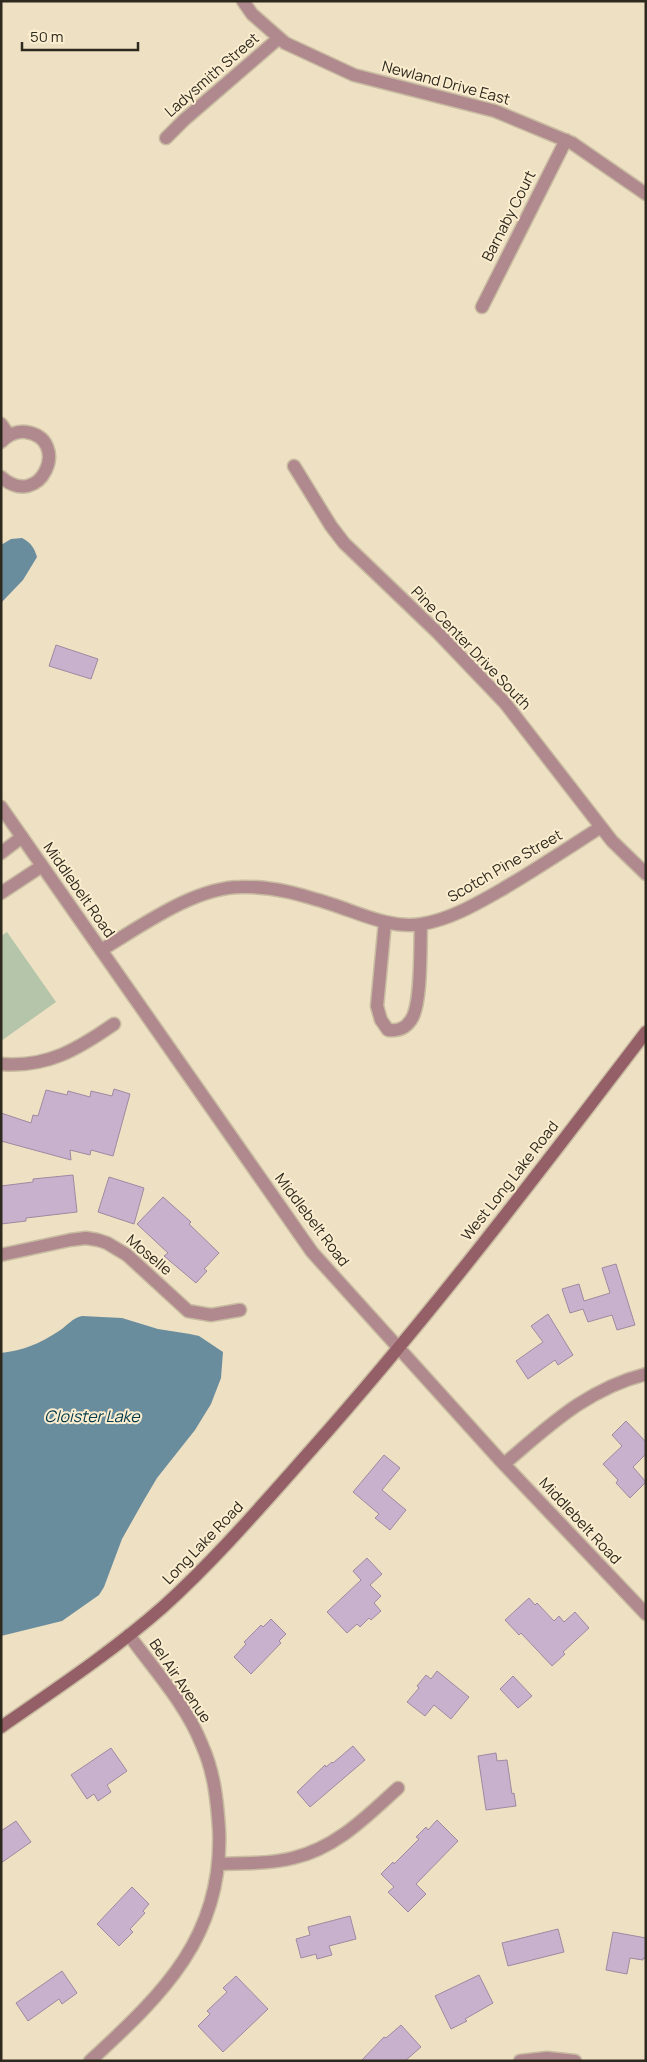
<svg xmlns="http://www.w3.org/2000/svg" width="647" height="2062" font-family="Manrope,sans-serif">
<rect width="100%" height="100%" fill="#eee0c2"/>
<path fill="#b4c5aa" d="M7,932L56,1002L1,1041V936Z"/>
<path fill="#6a8d9d" d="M22,538C31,543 34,547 37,557L23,580L1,603V545L11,539Z
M82,1316L122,1318L158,1329L190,1334L199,1336L223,1352L221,1378L211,1404L195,1430L157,1478L144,1500L122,1539L104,1587L99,1595L62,1621L1,1636V1353C24,1350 39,1344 59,1331C67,1326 72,1318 82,1316Z"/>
<path fill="#c8b1cc" stroke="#9e89a2" d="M56,645L98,659L91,679L49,666Z
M114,1089L130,1094L113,1156L91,1150L90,1155L70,1150L71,1160L1,1141V1113L31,1123L33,1115L38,1116L46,1090L67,1095L68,1091L90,1097L91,1091L112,1096Z
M73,1175L77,1212L26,1218V1221L1,1224V1186L33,1182V1179Z
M109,1177L144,1188L134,1224L98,1212Z
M163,1197L191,1222L189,1224L219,1253L204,1269L207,1271L196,1283L164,1256L168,1253L137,1224Z
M616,1264L635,1325L617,1330L612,1315L588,1322L583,1309L570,1313L562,1289L579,1284L584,1301L610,1293L602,1268Z
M548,1314L573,1355L558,1365L555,1360L528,1379L516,1361L543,1342L531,1326Z
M626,1421L646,1442V1454L633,1467L646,1482L630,1498L616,1483L618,1480L603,1464L622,1446L612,1435Z
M384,1455L400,1468L382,1490L406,1510L390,1530L375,1518L379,1514L353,1492Z
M367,1558L382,1574L370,1585L381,1596L374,1603L381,1611L371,1620L369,1618L360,1627L357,1624L347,1633L327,1612L361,1580L353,1571Z
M529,1598L535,1605L537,1603L554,1621L559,1616L564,1622L575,1612L589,1628L563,1652L565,1654L552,1666L521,1633L519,1635L505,1620Z
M271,1619L286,1634L279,1641L281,1643L251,1674L234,1657L246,1644L244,1642L261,1625L263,1627Z
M437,1671L469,1697L451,1719L434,1705L425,1716L407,1702L419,1688L417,1686L426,1675L431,1679Z
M513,1676L532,1696L518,1708L500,1689Z
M353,1746L365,1760L310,1807L297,1792L325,1765L326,1767L332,1762L333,1763Z
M111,1748L127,1771L107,1785L111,1792L98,1801L94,1794L87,1799L71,1775Z
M496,1753L497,1761L507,1760L512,1794L514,1793L516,1806L486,1810L478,1756Z
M437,1820L458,1841L416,1884L426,1894L408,1912L388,1892L394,1887L381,1874L393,1862L394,1864L419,1839L416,1837L426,1827L428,1830Z
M16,1821L31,1842L1,1863V1831Z
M132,1887L149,1904L143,1911L145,1913L130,1929L133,1932L119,1946L97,1924Z
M350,1916L356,1939L329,1946L332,1955L317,1959L316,1954L301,1958L296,1939L310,1935L308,1927Z
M558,1929L564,1952L508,1966L502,1943Z
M613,1932L646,1938V1959L643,1958V1960L630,1958L627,1974L606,1970Z
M62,1971L77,1993L62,2004L59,1999L28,2021L16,2003Z
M479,1975L493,2003L465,2019L467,2021L451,2029L435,1996Z
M236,1976L268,2009L223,2052L198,2026L210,2014L207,2011L227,1992L223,1988Z
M401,2025L421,2047L405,2061H361L384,2037L386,2038Z"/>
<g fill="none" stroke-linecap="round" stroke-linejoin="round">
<g stroke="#c8bba1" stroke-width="15">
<path id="minor" d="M243,1L252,14L285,43L354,75L495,111L572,143L646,194
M166,138L184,120L279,38
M482,307L566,140
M1,424L9,435
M1,442C8,435 16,431 26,432C72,439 41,512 1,477
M294,466L331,526L344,543L439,634L505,703L612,841L646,874
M1,853L22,837
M1,893L42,866
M385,922L377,1006L381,1020L388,1030C398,1031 405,1029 411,1020C422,1005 420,945 421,924
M101,950C140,927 194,887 241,887C274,886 303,895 334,905C361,914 392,929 422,924C451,919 476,904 501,890C535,870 568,848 601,827
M1,1064C47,1068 78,1049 114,1024
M1,1255L70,1240L86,1238L98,1240L107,1243L127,1255L188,1311L211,1315L240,1310
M504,1464C550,1425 587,1389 646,1374
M219,1864C244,1863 269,1864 293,1858C336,1848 366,1817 398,1788
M90,2061C163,1994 224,1936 219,1829C217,1799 214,1772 202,1745C186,1704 154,1670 129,1635
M520,2061L547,2058L575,2061"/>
</g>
<g stroke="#c8bba1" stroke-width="15">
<path id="tertiary" d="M1,807L312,1252L499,1459L646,1614"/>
</g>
<g stroke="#c8bba1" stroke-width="15">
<path id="secondary" d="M1,1727C56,1689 113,1651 163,1607C216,1559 263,1504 311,1450C429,1317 538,1174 646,1032"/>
</g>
<use href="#minor" stroke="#b0898e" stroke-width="12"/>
<use href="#tertiary" stroke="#b0898e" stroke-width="12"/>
<use href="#secondary" stroke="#955f67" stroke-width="12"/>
</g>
<g text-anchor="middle" stroke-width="4" stroke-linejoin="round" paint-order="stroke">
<g font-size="15" fill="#2e291e" stroke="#fbedcf">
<text transform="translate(212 75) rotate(-41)" y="5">Ladysmith Street</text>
<text transform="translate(446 83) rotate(15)" y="5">Newland Drive East</text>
<text transform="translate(509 216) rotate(-63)" y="5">Barnaby Court</text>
<text transform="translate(471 648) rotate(46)" y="5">Pine Center Drive South</text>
<text transform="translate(505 866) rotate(-30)" y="5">Scotch Pine Street</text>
<text transform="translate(79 890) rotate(55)" y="5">Middlebelt Road</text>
<text transform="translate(510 1181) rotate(-52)" y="5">West Long Lake Road</text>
<text transform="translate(312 1220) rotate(53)" y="5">Middlebelt Road</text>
<text transform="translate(149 1255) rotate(40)" y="5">Moselle</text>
<text transform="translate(580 1521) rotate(47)" y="5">Middlebelt Road</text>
<text transform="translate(203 1543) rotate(-46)" y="5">Long Lake Road</text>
<text transform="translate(180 1681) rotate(56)" y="5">Bel Air Avenue</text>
</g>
<g font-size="16" font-style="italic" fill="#01384a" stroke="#fbedcf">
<text x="92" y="1422">Cloister Lake</text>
</g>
</g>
<rect width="647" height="2062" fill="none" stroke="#2e291e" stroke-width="5"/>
<path d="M22 42v8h116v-8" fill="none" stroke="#2e291e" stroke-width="2.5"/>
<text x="30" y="42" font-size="15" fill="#2e291e" stroke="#fbedcf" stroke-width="4" paint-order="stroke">50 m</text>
</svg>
